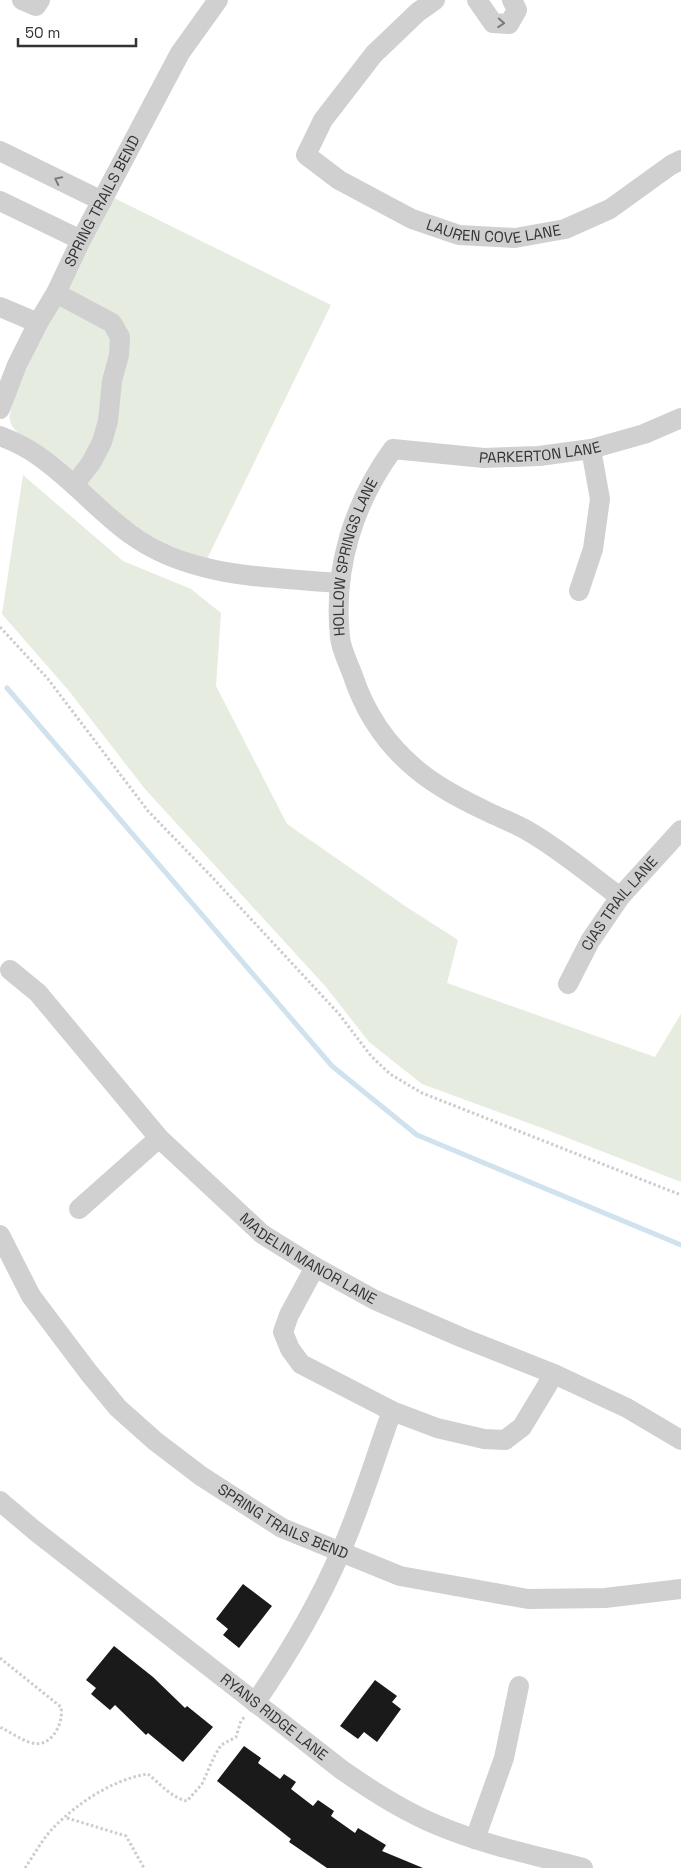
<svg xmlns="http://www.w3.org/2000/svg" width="681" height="1868" font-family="'Space Grotesk',sans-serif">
<rect width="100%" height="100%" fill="#fff"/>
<path fill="#e6ecdf" d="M114,198L331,305L207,559C186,552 167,545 148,534C109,511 80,476 44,450C33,441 14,435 10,421C4,398 98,229 114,198Z
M23,475L123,561L191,589L221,613L216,686L287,824L405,906L458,940L447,983L655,1057L681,1014V1182L542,1128L422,1084L369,1042L326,987L145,789L69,691L2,614Z"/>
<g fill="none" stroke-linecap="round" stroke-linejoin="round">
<path stroke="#cfe2ee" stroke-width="5" d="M7,688L332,1066L417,1135L681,1245"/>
</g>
<path fill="#1a1a1a" d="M243,1584L272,1606L239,1648L223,1635L228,1629L216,1619Z
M114,1646L153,1677L185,1708L187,1706L213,1727L183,1762L148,1733L146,1735L115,1705L110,1710L91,1694L96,1688L86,1680Z
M375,1680L397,1696L392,1702L401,1709L377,1742L364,1732L358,1739L340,1726Z
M244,1746L261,1758L258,1763L280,1779L284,1774L296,1782L291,1789L313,1806L318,1800L334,1811L331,1816L355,1833L358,1828L386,1845L382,1851L423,1868H327L289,1842L291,1839L217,1781Z"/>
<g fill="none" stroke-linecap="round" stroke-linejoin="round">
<path stroke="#cdcdcd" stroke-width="3" stroke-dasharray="2.5 2.5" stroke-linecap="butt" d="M0,627L48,679L148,811L212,877L339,1014L371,1056L390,1074L422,1093L681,1195
M0,1658L61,1707C64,1724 51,1748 32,1743C21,1740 10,1732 0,1727
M67,1818L126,1836L144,1868
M25,1868C34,1855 43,1838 54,1827C78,1803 113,1779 148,1774C159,1783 172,1798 187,1801L202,1784L214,1757L221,1745L236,1737L241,1721L245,1716"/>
<g stroke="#d0d0d0" stroke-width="20">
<path d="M22,0L36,6L40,0"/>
<path id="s1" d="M435,0L418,12L374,54L323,120L306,155L339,180L412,219L459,235L515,238L565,229L610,209L671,165L681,160"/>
<path d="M477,0L493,23L509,24L517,10L512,0"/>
<path d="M0,151L102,201"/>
<path d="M0,201L81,240"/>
<path d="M56,293L112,323L120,337L119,355L112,381L108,421L102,442L91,463L74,485"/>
<path d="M0,307L38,323"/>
<path id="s2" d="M0,409L17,365L38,323L56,293L81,240L180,53L218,0"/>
<path d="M0,436C13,441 26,447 37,455C71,478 97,510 130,534C190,578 268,577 338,583"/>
<path d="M579,591L593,549L600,499L591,449"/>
<path id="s3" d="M620,897C590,875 561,850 528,831C516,824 503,819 490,813C465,801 437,787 416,769C387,745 365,712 353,676C349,664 341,650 340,637C333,569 353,504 393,449L484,458L539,456L591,449L644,434L681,418"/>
<path id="s4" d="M10,970L38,993L159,1138L262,1234L315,1267L375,1300L463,1338L554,1374L627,1408L681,1440"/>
<path id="s5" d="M568,984L590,941L620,897L681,830"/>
<path d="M79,1209L159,1138"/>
<path id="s6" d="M0,1235L31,1296L89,1373L118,1408L155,1441L201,1476L282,1528L400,1576L528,1599L605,1598L681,1589"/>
<path d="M315,1267L289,1315L283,1332L290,1349L301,1364L392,1411L437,1428L484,1439L505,1440L522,1427L554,1374"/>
<path id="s7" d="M0,1501L34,1530L342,1770C372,1791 403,1811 437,1825C484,1845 534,1855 583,1868"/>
<path d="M255,1703C288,1655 318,1605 341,1551C361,1506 375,1458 392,1411"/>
<path d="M475,1839L504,1758L519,1686"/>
</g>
</g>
<defs><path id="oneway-chevron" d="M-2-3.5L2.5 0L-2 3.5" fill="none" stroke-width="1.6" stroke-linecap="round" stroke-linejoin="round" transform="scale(1.25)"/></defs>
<g stroke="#7a7a7a">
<use href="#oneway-chevron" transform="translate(501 23) rotate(4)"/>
<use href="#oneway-chevron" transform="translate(58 180) rotate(-154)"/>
</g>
<g text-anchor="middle" stroke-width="5" stroke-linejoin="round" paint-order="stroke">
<g font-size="15" fill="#333" stroke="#fff">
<text dy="5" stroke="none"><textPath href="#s2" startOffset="232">SPRING TRAILS BEND</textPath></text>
<text dy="5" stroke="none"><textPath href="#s1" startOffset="412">LAUREN COVE LANE</textPath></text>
<text dy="5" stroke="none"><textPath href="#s3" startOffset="744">PARKERTON LANE</textPath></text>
<text dy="5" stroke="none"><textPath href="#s3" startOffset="479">HOLLOW SPRINGS LANE</textPath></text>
<text dy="5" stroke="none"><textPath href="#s5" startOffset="96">CIAS TRAIL LANE</textPath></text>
<text dy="5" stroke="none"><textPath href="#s4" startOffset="418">MADELIN MANOR LANE</textPath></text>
<text dy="5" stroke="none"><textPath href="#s6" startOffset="412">SPRING TRAILS BEND</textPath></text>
<text dy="5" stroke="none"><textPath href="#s7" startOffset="349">RYANS RIDGE LANE</textPath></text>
</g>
</g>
<path d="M18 38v8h118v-8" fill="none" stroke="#333333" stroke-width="2.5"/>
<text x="25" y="38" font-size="15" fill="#333333" stroke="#ffffff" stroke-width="4" paint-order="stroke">50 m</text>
</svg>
